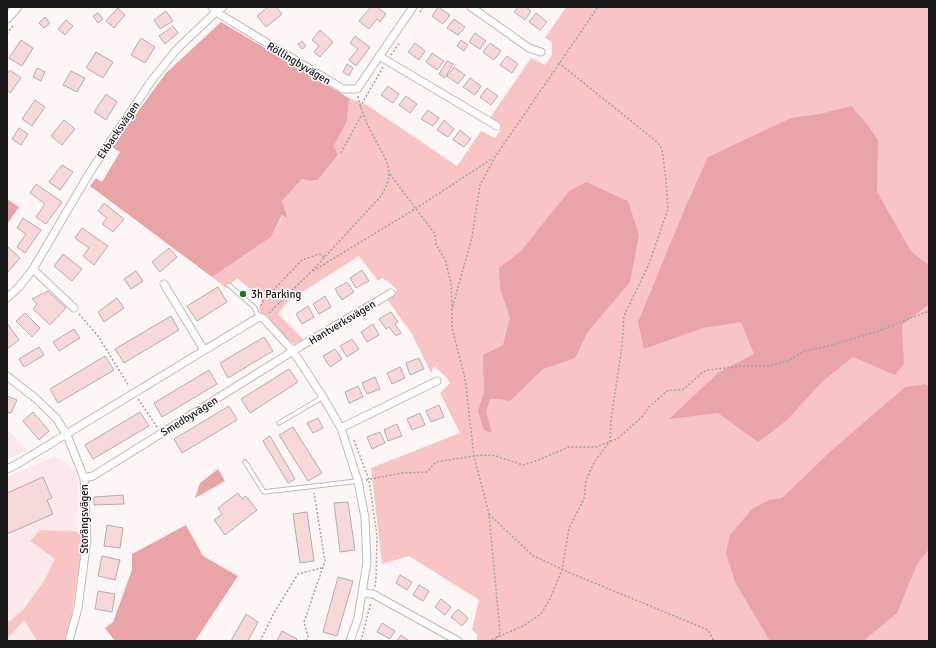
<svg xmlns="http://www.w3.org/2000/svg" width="936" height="648" font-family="Signika,sans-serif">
<rect width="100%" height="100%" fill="#fef5f5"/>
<path fill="#fbe8e9" d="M7,429L27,450L7,460Z
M55,457L59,458L66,462L74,470L78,479L77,532L40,530L30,541L55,559L44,581L23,610L7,623V477Z
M24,620L37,641H7V637H9Z"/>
<path fill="#f8c4c6" d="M566,7H929V641H477V634L472,630L479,600L409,556L382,564L371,468L460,433L440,393L450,383L447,378L434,366L431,373L412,334L387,299L397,290L389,282L382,278L378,281L359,256L287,302L278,314L303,339L298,343L294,344L263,318L259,309L262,299L237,278L226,288L212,277L271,237L283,215L288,217L282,201L302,179L310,181L318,180L338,155L334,146L347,121L349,98L367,105L457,166L481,131L495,138L501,129L490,118L531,58L545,65L552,55V42L545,38Z
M40,530L84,532L70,627L65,641H37L24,620L9,637H7V623L23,610L44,581L55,559L30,541Z"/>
<path fill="#e9a4a8" d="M221,22L349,98L347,121L334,146L338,155L318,180L310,181L302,179L282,201L288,218L282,215L271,237L212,277L90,186L96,178L102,182L120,152L112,147L166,73Z
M851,106L866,123L878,140L877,192L911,251L929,266V304L902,325L904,364L895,375L853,357L823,381L786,421L758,442L718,413L669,419L719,372L754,354L741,322L703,328L644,349L638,322L686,206L708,157L791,118L820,114Z
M586,182L628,201L639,235L630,282L587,333L575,358L543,369L510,401L500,399H490L486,412L492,433L484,430L478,411L484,392L483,355L503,345L510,318L500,288L499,268L521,251L569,191Z
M7,199L19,207L7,224Z
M926,384L929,388V549L917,564L897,613L863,641H770L735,582L726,553L730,535L752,509L769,500L782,498L831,451L905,387Z
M218,469L225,481L195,498L200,483Z
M186,525L203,556L238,576L195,641H115L105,628L113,622L132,570V554Z"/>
<path fill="#f6d8d9" stroke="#b6adae" d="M268,7H276L282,14L266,27L257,16Z
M371,7H377L386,14L380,22L377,19L369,29L359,21Z
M438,7L450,15L443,24L432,16Z
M518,7H526L531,11L525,20L514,12Z
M118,8L125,15L114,28L106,21Z
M166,11L173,21L160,29L154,20Z
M98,13L103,19L98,23L93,16Z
M536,13L547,22L540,30L529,22Z
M45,17L50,23L44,28L39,23Z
M454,19L465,27L458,35L447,28Z
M66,20L73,26L65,35L58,29Z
M173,26L178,33L165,44L159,36Z
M320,30L333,42L320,57L314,52L319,46L312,40Z
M475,33L486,41L480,49L469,42Z
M355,36L370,47L356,66L349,60L358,49L350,43Z
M141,38L155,47L145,63L131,55Z
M21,40L33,48L22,66L9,58Z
M461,40L468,45L464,51L457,46Z
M302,41L306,46L302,49L298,44Z
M415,43L425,51L419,60L408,52Z
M490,43L501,51L494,60L483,52Z
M96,52L113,62L103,78L86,68Z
M432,53L444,61L437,70L426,62Z
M507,56L518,64L512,73L500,65Z
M447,61L453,64L445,78L439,74Z
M347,64L353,68L349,76L343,72Z
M454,67L465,75L458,84L447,76Z
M37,68L45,72L41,81L33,77Z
M10,70L21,78L10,93L7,90V74Z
M71,71L85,78L77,92L63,85Z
M470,78L481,86L475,95L463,87Z
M388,86L399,94L393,103L381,95Z
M487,88L498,96L491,105L480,97Z
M106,94L117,102L106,120L94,112Z
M406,96L417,104L410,113L399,105Z
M35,100L45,107L32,126L22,119Z
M428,110L439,118L433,126L421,119Z
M64,120L75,129L62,145L51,136Z
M444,120L454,129L448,137L437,130Z
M19,128L28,134L21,145L12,139Z
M460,130L471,139L464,147L453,140Z
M62,165L73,172L60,190L49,182Z
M36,184L62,202L46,224L36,217L45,204L30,193Z
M104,203L124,219L113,232L102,224L107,218L98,211Z
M23,218L41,230L25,253L17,247L26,234L17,228Z
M82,228L108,246L94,265L83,256L89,248L75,238Z
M7,246L20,258L7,273Z
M169,248L177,257L160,272L152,262Z
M63,254L82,269L72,281L54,266Z
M362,270L369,281L356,288L350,278Z
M136,271L143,281L131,289L124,279Z
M347,282L354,292L342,300L335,289Z
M218,287L227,302L197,321L187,306Z
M48,291L66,308L50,325L33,309L37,304L32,299Z
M325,296L331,307L319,314L313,304Z
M117,298L124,308L104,322L98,312Z
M308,306L314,317L302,324L296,314Z
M391,312L398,322L395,324L401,333L396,336L389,327L386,329L379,319Z
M25,313L40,328L32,337L16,321Z
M171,316L179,330L124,363L115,349Z
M7,323L19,340L7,349Z
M373,324L379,335L367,342L361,332Z
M74,329L80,338L59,351L53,342Z
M264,337L273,351L228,378L220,363Z
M352,339L359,349L347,357L340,346Z
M39,347L44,355L24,367L19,359Z
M335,349L342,359L330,367L323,356Z
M105,356L114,370L58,403L50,389Z
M419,358L424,369L410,375L406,363Z
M400,367L405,378L392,384L387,373Z
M289,369L298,382L250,413L241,399Z
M209,370L217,384L162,417L154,403Z
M375,377L380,389L367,394L362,383Z
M358,386L363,397L349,403L345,392Z
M7,396L17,400L11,413L7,412Z
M439,405L444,417L431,422L426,411Z
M229,406L237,420L182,453L174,439Z
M33,412L49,431L39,440L23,421Z
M140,412L149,426L93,459L85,445Z
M420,413L425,425L412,430L407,419Z
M318,418L323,428L313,433L307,423Z
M397,424L402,436L388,441L384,430Z
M293,427L322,473L308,481L279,435Z
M380,432L385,443L372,449L367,437Z
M270,436L295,479L288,483L263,441Z
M43,477L52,498L47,500L53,514L7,534V493Z
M238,493L242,499L246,496L257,510L225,535L214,520L222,514L218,508Z
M123,495L124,504L94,505V497Z
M348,502L355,550L340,552L334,503Z
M307,512L314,561L300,563L293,514Z
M107,525L123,528L120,548L104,546Z
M102,556L120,560L115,580L98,576Z
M400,575L412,582L407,590L396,583Z
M338,577L353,581L337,636L323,632Z
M419,585L429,591L423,601L413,595Z
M98,591L115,594L112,612L95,609Z
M441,599L451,607L445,615L435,607Z
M458,609L468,618L462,626L451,617Z
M246,614L258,622L248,641H231Z
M382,623L395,631L390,639L377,632Z
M282,631L297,639L295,641H277Z
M401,635L409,641H397Z"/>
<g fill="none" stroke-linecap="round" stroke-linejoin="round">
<g stroke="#c1b8b8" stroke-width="5.5">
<path id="service" d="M229,285L254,307L259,317
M279,423L323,397
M245,462L264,492L358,481"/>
</g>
<g stroke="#c1b8b8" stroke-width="9">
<path id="minor" d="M212,7L216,12L343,89H357L413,7
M471,7L529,48L541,52
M379,56L497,126
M33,269L74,308
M164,284L204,350
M7,298L19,287L33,269L90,172L152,80L177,49L216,12L223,7
M7,376L35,398L56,418L67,435L84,478L87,539L78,608L69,641
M341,428L437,381
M7,469L19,463L259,317L263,318L293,351L323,397L341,428L358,481L365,518L367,562L358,618L350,641
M84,478L93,476L301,346L391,293
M363,593L373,594L458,641"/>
</g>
<g stroke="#c1b8b8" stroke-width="11">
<path id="tertiary" d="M7,18L17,7"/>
</g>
<path stroke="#a6a0a0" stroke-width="1.5" stroke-dasharray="2 2" stroke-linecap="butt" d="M420,12L423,7
M7,34L14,24
M391,55L400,42
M360,107L383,67
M341,153L362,114
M390,174L401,189L435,234L436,245L445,259L451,283L452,308
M313,271L415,209L493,158
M261,306L263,301L302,260L319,254L325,257
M269,313L311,272L381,196C385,189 389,182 389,173C389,162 380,149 375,139C368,126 361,112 358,96
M79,314L98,336L129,386
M138,399L157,427
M354,440L369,480L377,536L376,577L375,587
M366,480L402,473L427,472L436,462L474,456L490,455L496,456L523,465L533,462L569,447H596L617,439L641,418L649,407L667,391L684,389L703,372L708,370L743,366H769L790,360L804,351L829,346L878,331L929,311
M489,514L532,555L568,572L708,630L714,641
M260,641L275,611L298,574L322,568
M306,641L308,636L304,622L325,561L314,493
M361,641L371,602
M488,641L523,626L541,614L550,599L562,570L569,528L584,499L586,480L595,461L610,441L611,420L622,346L624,316L649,264L668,209L666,180L662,149L657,142L559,63
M495,641L500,632L489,514L474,456L465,378L452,328V309L472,237L480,185L495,157L598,7"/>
<use href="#service" stroke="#fff" stroke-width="3.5"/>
<use href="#minor" stroke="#fff" stroke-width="7"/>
<use href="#tertiary" stroke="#fff" stroke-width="9"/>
</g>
<circle fill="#1c7522" stroke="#fff" stroke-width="1.5" cx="243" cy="294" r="4"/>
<g text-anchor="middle" stroke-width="3" stroke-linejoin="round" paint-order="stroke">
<g font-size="11" fill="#1a1717" stroke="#fff">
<text transform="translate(299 63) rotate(31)" y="4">Röllingbyvägen</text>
<text transform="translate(118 130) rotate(-56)" y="4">Ekbacksvägen</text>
<text transform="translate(342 322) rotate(-31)" y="4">Hantverksvägen</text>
<text transform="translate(189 416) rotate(-32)" y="4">Smedbyvägen</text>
<text transform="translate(84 519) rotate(-90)" y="4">Storängsvägen</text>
</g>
<g font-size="11" fill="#1a1717" stroke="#fff" text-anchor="start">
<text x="251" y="298">3h Parking</text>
</g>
</g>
<rect width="936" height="648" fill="none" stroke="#1a1717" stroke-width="16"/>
</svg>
